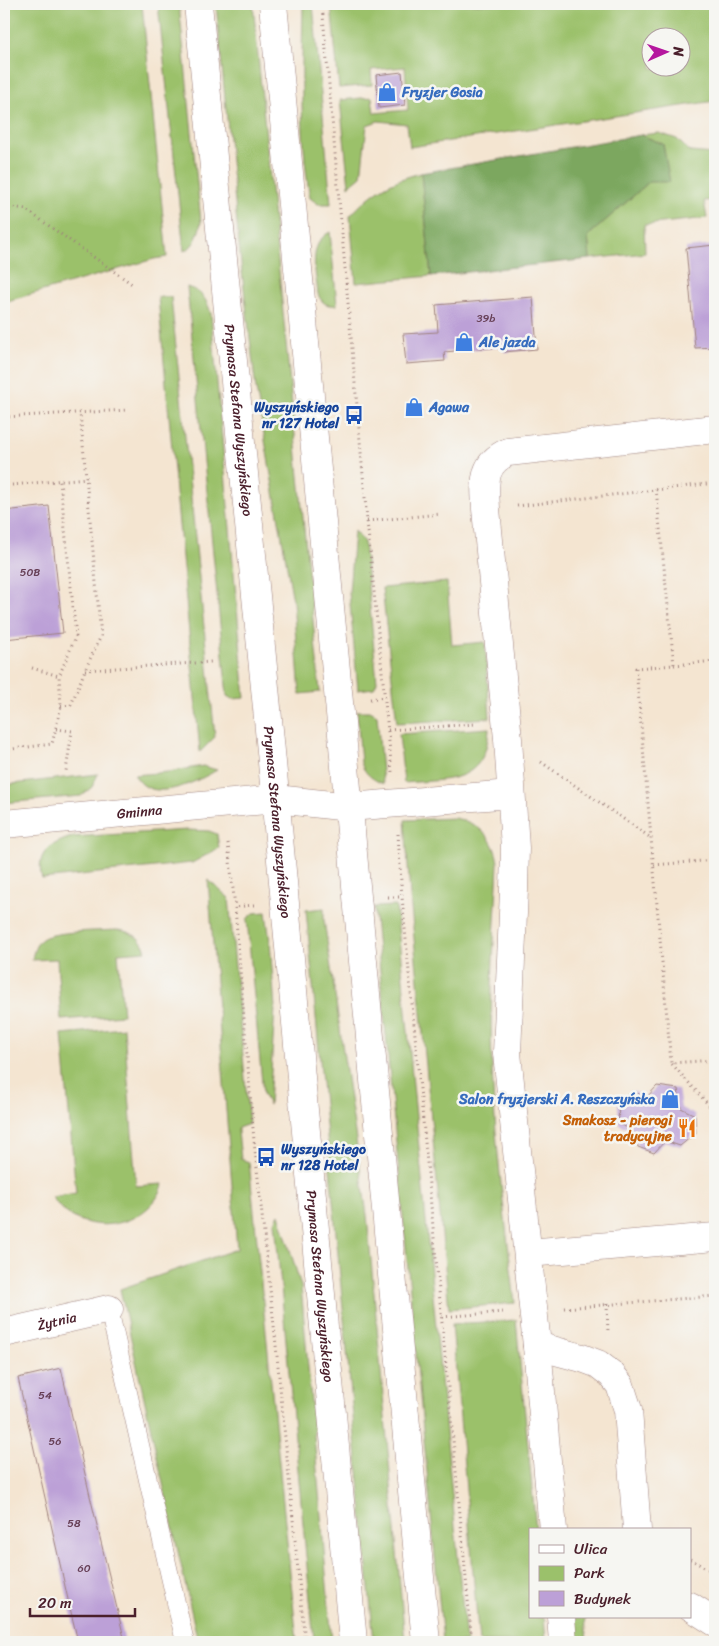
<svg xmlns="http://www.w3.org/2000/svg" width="719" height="1646" font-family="Sriracha,sans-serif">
<rect width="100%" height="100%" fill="#f6f6f2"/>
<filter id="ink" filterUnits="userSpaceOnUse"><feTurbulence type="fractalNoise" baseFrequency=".02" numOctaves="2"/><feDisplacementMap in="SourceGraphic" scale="10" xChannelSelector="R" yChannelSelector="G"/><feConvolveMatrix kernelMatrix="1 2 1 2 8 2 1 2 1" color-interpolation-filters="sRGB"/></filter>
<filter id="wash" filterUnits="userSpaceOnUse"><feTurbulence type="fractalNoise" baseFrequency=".0096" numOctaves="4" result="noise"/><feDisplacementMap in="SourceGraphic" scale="20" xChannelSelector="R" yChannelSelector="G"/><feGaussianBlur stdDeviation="1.12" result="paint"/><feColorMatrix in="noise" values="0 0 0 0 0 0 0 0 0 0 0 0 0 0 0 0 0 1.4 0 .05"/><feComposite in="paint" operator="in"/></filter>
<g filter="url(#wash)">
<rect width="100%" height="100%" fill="#f4e5d1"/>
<path fill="#9bc16b" stroke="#72704b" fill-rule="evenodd" d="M4,4H142L167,257L154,259L4,302Z
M158,4H179L201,222C199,233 195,247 184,251Z
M216,4H253L320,692L300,694L293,601L256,389L240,255Z
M303,4H313L331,204H318L310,198C299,134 302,68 303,4Z
M331,4H715V101L410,147L407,124L378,121L367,125L361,176L349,186L340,100L372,97L374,113L408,110L405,67L371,70L372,85L339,88ZM652,38H682V68H652Z
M659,133L677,139L690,152L715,154V200L704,201L707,218L644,225L645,253L590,259L588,236L649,182L663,144L641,135Z
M421,173L431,276L356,283L350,216C372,192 389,181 421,173Z
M330,232L337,305C327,306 322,304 318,294C316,273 307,244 330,232Z
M187,287C202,291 207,300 211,314L245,698L232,699L227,696Z
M158,297H171L215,737L200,752Z
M354,531L364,542L377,682L374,688L358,690L349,593Z
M447,582L452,645L485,642L490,718L397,723L382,588Z
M357,711H370L377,715L383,784C372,779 365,774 361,763Z
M489,728C486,785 448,779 404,783L399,734Z
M203,766L217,770C198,781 161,800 142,784C139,781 136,777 134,775L168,772Z
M98,774L92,787L81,796L4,803V785Z
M454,818C478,822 495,838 498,863C495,931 489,1000 492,1068C495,1147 506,1225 515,1303L449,1309L410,896L405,820Z
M188,830L209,831L217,834L219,848L192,863L42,879C35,853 50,844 72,837Z
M208,880L229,898L249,1124L238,1128V1132L241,1159L249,1162L297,1642H198L120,1289L237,1249Z
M396,906L466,1642H443L374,907Z
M324,908V920L367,1215L405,1642H374L306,910Z
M266,912L270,942L275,1008L269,1105L263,1094L247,919L254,913Z
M117,930C130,931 142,937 146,951L118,953L123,1015L61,1020L57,959L32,960C33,953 35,944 42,939C53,931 101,931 117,930Z
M124,1028L136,1186L163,1184C161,1193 156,1200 149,1207C121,1233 73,1231 52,1197L76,1193L62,1034Z
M279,1214L301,1286L332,1642H314L275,1222Z
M516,1320L536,1530H530V1617H544L546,1642H479L452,1324Z
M575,1617H585L587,1642H577Z"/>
<path fill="#7ca75f" stroke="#636345" d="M641,135L663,144L670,182H649L588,236L590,259L431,276L421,173Z"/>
<g id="blocks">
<path fill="#bca0d7" d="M402,72L405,105L379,108L376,75Z
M715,245V347L695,348L686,248Z
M533,297L537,349L504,352L503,347L444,352L445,361L406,364L403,334L438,332L436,305Z
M49,506L63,633L4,639V511Z
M657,1086L678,1089L681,1108L695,1115L696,1133L680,1146L665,1141L654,1153L638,1147L632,1130L619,1124L618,1103L633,1091L646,1098Z
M61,1368L90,1496L125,1642H78L67,1595L18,1378Z"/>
</g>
</g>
<g filter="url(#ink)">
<use href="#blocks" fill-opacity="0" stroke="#9f827e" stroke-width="1"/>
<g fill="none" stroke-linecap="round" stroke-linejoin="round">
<g stroke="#9f827e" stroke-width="19">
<path id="service" d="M109,1309L185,1642"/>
</g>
<g stroke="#9f827e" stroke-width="29">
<g id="minor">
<path d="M349,807L511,794"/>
<path d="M528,1253L715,1237"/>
<path id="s1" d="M4,1333L109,1309"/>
<path d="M537,1346L582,1358L598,1364L611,1374L620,1385L628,1410L637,1530"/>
<path d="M553,1530L537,1346L507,1053L514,890L515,848L508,739L486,509C485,484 481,464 508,452L715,429"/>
<path d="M690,1606L715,1622"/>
<path d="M561,1617L563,1642"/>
</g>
</g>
<g stroke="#9f827e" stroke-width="29">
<g id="tertiary">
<path id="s2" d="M4,824L276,799L349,807"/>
</g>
</g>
<g stroke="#9f827e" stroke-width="29">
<g id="secondary">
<path id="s3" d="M198,4L267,708L353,1642"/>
<path d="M273,4L339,702L426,1642"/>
</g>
</g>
<path stroke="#9f827e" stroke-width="3" stroke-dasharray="1 4" stroke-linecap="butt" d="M322,4L367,521L392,772
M4,206L25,209L132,284
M4,417L127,410
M12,485L87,478
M656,489L674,665L636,668L671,1063L715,1060
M517,506L715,483
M367,521L441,514
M674,665L715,661
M32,668L59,676
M85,670L211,662
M370,699L385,697
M61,706L71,705L85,670L101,636L80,413
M56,729L72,731L66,771
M388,730L475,724
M4,750L52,744L61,706L59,676L76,636L60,481
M541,762L651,838
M398,834L402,897L472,1642
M228,843L235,907
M654,865L715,860
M388,897H402
M254,905L235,907L254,1141L275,1335L305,1642
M672,1064L715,1112
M607,1304L608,1334
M564,1308L715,1296
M442,1317L503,1312
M690,1559L715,1573"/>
<use href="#service" stroke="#fff" stroke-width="18"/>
<use href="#minor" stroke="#fff" stroke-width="28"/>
<use href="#tertiary" stroke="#fff" stroke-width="28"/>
<use href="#secondary" stroke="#fff" stroke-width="28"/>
</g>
</g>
<defs>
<g id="shop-bare" transform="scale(1.5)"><path d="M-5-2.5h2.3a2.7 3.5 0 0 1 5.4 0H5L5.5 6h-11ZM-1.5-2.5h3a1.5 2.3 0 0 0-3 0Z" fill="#3f7fe0" stroke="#f6f6f2" stroke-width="2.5" paint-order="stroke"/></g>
<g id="bus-bare" transform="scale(1.5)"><path d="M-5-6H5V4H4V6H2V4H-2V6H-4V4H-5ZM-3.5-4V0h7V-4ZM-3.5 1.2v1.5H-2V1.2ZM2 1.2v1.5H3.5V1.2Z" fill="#1a4fb4" stroke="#f6f6f2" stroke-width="2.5" paint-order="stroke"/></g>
<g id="restaurant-bare" transform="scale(1.5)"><path d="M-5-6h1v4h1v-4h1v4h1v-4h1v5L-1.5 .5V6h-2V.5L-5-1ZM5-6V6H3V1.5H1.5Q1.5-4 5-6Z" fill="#e8710a" stroke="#f6f6f2" stroke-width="2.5" paint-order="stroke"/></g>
</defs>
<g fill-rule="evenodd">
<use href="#shop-bare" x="387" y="92"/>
<use href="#shop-bare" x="464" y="342"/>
<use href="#shop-bare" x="414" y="407"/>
<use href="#bus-bare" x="354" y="415"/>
<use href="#shop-bare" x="670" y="1099"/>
<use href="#restaurant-bare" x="687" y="1128"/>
<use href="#bus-bare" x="266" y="1157"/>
</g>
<g text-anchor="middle" stroke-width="5" stroke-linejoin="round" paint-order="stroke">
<g font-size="11" fill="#663f56">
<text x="486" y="322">39b</text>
<text x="30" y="576">50B</text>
<text x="45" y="1399">54</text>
<text x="55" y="1445">56</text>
<text x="74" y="1527">58</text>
<text x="84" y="1572">60</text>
</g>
<g font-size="14" font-weight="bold" fill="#366cbe" stroke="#f6f6f2" text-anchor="start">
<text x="402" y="97">Fryzjer Gosia</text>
<text x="479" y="347">Ale jazda</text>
<text x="429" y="412">Agawa</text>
<text x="655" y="1104" text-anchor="end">Salon fryzjerski A. Reszczyńska</text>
</g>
<g font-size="14" font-weight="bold" fill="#164399" stroke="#f6f6f2" text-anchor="end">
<text x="339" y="412">Wyszyńskiego<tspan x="339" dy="16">nr 127 Hotel</tspan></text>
<text x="281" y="1154" text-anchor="start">Wyszyńskiego<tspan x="281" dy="16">nr 128 Hotel</tspan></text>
</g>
<g font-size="14" fill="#4a1f2b" stroke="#f6f6f2">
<text dy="5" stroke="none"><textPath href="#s3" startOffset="418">Prymasa Stefana Wyszyńskiego</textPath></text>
<text dy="5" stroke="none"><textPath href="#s2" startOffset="136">Gminna</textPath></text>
<text dy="5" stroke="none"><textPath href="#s3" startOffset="822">Prymasa Stefana Wyszyńskiego</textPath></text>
<text dy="5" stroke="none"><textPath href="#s3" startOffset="1288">Prymasa Stefana Wyszyńskiego</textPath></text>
<text dy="5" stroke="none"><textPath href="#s1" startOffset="54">Żytnia</textPath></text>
</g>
<g font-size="14" font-weight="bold" fill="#c56008" stroke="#f6f6f2" text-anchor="end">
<text x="672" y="1125">Smakosz - pierogi<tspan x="672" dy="16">tradycyjne</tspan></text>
</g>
</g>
<rect width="719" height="1646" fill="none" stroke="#f6f6f2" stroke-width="20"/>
<rect x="529" y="1528" width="162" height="90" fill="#f6f6f2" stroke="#b1a0a2"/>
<rect x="539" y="1545" width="25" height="8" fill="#ffffff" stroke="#b1a0a2"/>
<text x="574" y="1554" font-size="15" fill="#4a1f2b">Ulica</text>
<rect x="539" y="1566" width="25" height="15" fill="#9bc16b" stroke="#b1a0a2"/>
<text x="574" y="1578" font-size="15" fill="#4a1f2b">Park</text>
<rect x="539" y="1591" width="25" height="15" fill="#bca0d7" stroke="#b1a0a2"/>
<text x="574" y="1604" font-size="15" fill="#4a1f2b">Budynek</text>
<g transform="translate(666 52) rotate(88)"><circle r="24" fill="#f6f6f2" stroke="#b1a0a2"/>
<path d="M0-4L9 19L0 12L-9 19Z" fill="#b5179e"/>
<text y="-8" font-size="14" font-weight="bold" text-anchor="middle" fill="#4a1f2b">N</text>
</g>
<path d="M30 1608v8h105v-8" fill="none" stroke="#4a1f2b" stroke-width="2.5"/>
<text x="38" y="1608" font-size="15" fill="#4a1f2b" stroke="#f6f6f2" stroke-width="4" paint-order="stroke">20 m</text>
</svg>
